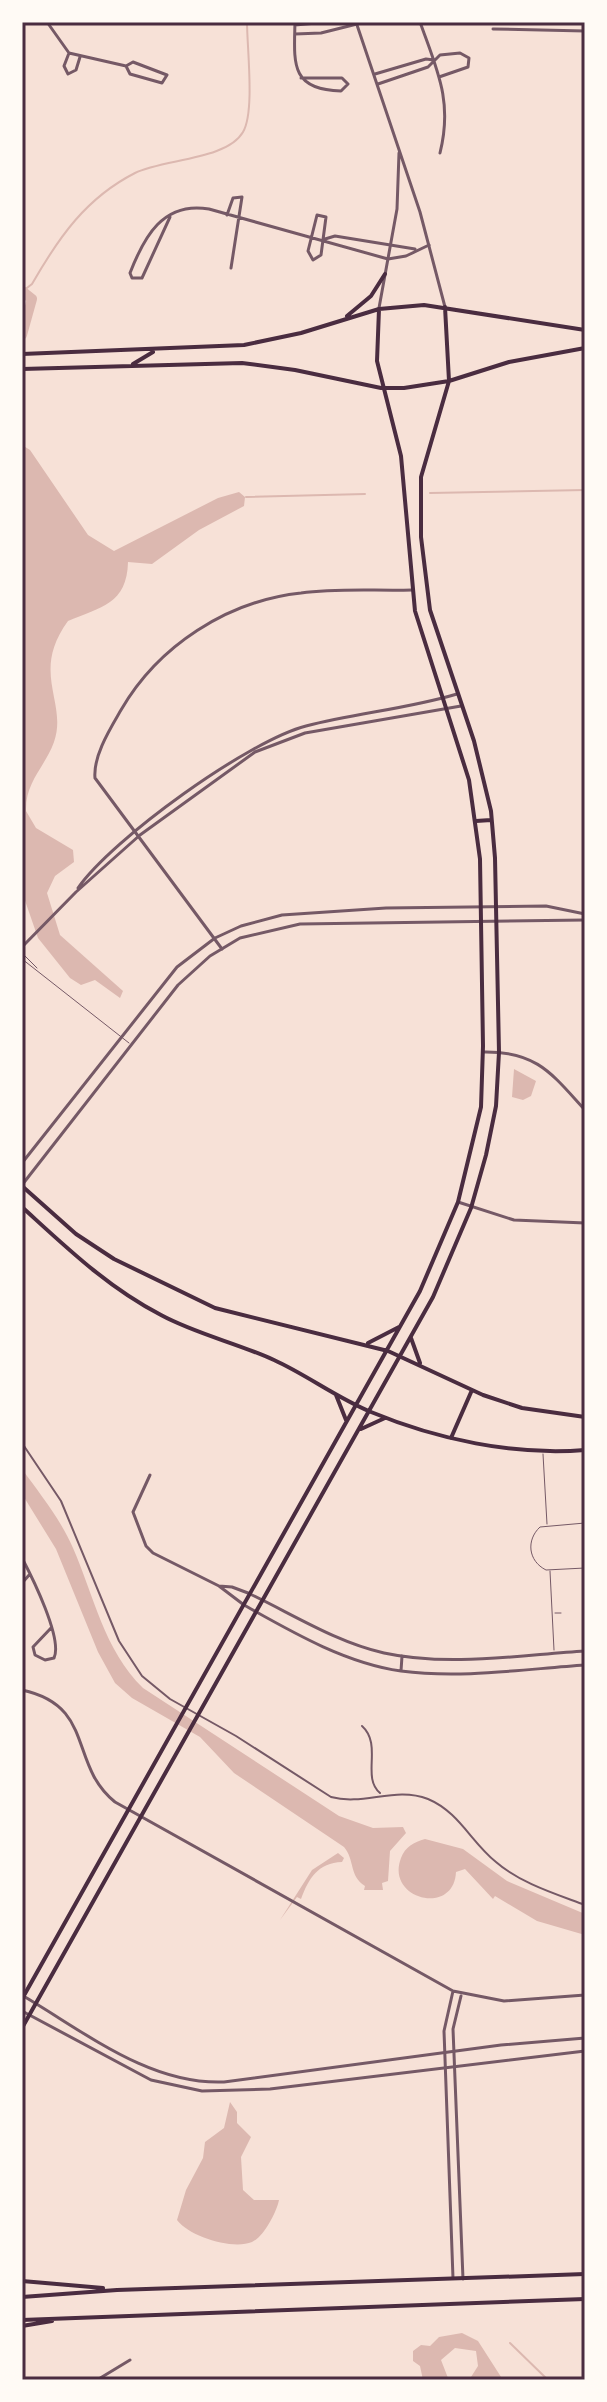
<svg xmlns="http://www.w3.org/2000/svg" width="607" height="2402" font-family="Overpass,sans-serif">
<rect width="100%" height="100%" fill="#f7e1d7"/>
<path fill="#dcb8b0" d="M22,445L30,450L88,535L114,551L218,498L239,492L245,497L244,506L199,530L152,564L128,562C127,604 101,607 68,621C30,673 68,702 54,742C45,767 25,782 26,811L36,828L73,850L74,862L55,876L47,893L60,935L123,991L120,998L95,980L81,985L70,978L38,938L22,892Z
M514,1069L536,1081L531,1096L523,1100L512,1097Z
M22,1469C40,1494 61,1520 73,1548C94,1596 104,1650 143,1688L339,1816L373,1828L403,1827L406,1833L390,1851L388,1881L382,1883L383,1890H364L365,1886C349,1876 355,1860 344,1847L234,1773L200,1737L132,1698L115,1683L98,1652L56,1549L22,1494Z
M425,1839L463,1849L507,1881L585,1914V1935L537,1921L495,1896L493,1899L465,1869L456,1872C454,1917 385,1899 401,1858C405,1847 414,1842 425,1839Z
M338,1853L344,1858L342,1862C318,1863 309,1878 301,1899L297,1897L280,1920L312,1870Z
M230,2102L237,2112V2123L251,2137L241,2157L243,2190L254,2200H279C277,2211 264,2237 252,2242C233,2250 190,2237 177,2220L186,2190L203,2158L205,2142L224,2128Z
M462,2333L478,2341L503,2380H457L471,2377L478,2366L476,2351L455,2348L441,2360L448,2378L455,2380H423L420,2366L413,2361V2351L421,2345L430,2346L439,2337Z"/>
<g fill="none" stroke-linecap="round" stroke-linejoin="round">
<path stroke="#dcb8b0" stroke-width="2" d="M23,291L32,284C59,237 86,198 135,173C163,159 227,160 243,132C255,112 247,48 247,22
M430,493L585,490
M246,497L365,494
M510,2343L548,2380"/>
<path stroke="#dcb8b0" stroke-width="10" d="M22,291L32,299L22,335"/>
<path stroke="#755966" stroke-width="1" d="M22,953L37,968
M22,959L129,1043
M543,1454L547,1524
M585,1523L540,1527C526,1540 528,1561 546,1570L585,1568
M550,1571L554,1650
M555,1613H561"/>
<path stroke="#755966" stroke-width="2" d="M22,1443L61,1501L119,1641L142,1676L170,1699L236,1736L331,1797C364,1806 395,1786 428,1799C459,1812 471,1842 496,1862C520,1883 556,1894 585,1905
M362,1726C383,1745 361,1777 380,1793"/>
<path stroke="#755966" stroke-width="3" d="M47,22L69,53L126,66L133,62L167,75L162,83L130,74L126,66
M295,22C294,63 290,90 341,91L348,84L342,78H301
M420,22C437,70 453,101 440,153
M295,25L327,22
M493,29L585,31
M295,34L321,33L357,24
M69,53L64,66L68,74L76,70L80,57
M375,74L426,59L434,60
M378,84L428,67L440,55L460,53L469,58L468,67L439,77
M227,215L233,198L242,197L231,268
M317,215L326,217L321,255L313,260L308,251Z
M170,217L142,278H132L130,273C144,237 163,201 209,209L388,259L406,256L429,245
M325,239L335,236L415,249
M222,949L95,778C93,756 110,729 121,710C158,646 227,601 301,593C337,588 375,591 412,590
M483,1052C537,1051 552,1074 585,1110
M458,1202L514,1220L585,1223
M150,1475L133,1512L146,1546L153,1553L219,1586L232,1587L248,1593
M22,1558C32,1577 63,1639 54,1658L45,1660L35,1655L33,1647L51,1628
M22,1583L30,1574
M219,1586L244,1605
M22,1690C96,1706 68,1764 115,1802L453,1991L504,2001L585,1995
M461,1996L453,2029L463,2279
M453,2278L444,2031L453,1991
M97,2380L130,2360"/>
<path stroke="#755966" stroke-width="3" d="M356,22L420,212L445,307
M379,308L397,209L399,153
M78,888C112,839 248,741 306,726C356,713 407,709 457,694
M22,947L76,892L140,835L255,752L305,733L461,706
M22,1163L177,967L215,938L241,926L282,915L386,908L546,906L585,914
M22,1185L178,985L210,956L240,938L300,924L585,920
M250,1594C294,1615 336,1642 384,1653C448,1667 520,1655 585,1651
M244,1605C292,1632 345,1663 401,1671C461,1679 525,1669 585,1665
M401,1671L402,1656
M25,1997C86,2033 150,2085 224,2082L501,2045L585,2038
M22,2011L151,2080L202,2091L270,2089L585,2051"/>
<path stroke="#4a2c40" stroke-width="4" d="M347,316L371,296L385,274
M22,354L244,345L301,333L379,309L424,305L585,330
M133,364L153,352
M22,369L242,363L295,370L381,388H404L449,381L509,362L585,348
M476,821L491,820
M22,1186L76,1234L114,1259L215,1308L388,1351L483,1395L522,1408L585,1417
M22,1207C66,1247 107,1287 161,1315C196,1334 237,1343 274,1360C307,1375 337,1398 371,1412C436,1439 514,1456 585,1450
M411,1338L420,1363
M368,1343L399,1327
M336,1395L346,1420
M361,1429L385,1418
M451,1438L472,1390
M22,1999L420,1291L458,1202L481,1107L483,1046L480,859L469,780L415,611L401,456L377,361L379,309
M22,2028L433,1297L471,1208L486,1155L496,1106L499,1052L495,858L491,811L474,741L430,610L421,537V477L449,381L445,307"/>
<path stroke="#4a2c40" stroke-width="4" d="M22,2281L103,2288
M22,2297L117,2290L585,2274
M22,2320L585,2299
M22,2326L52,2321"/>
</g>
<rect width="607" height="2402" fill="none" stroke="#fffaf5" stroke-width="48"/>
<rect x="24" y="24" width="559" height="2354" fill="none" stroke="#4a2c40" stroke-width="3"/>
</svg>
